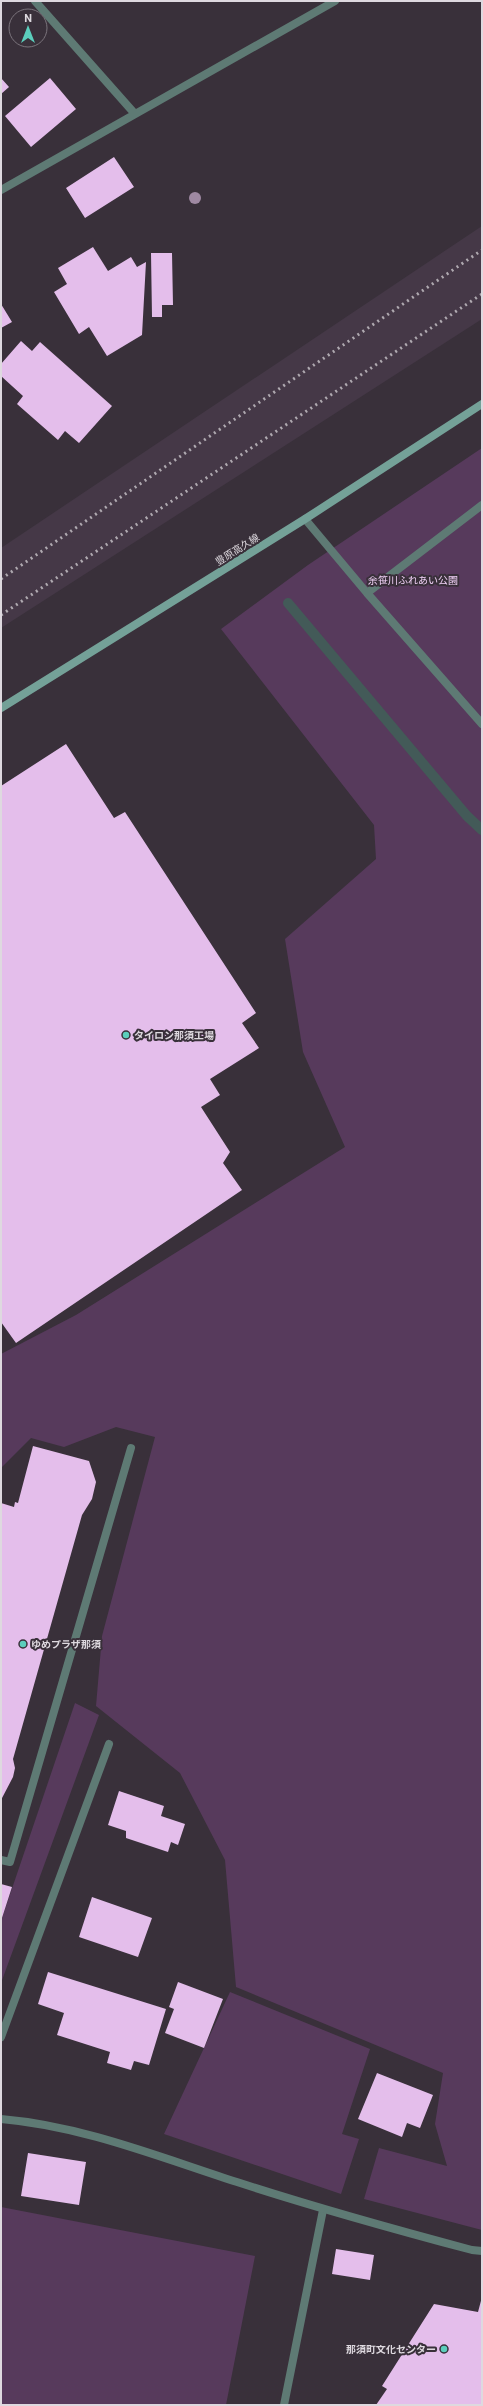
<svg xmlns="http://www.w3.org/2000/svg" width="483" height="2406" font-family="Roboto,'Noto Sans JP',sans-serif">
<rect width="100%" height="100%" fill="#39303a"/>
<path fill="#453847" d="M482,226V319L1,628V548Z"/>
<path fill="#573a5c" d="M482,448V2230L364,2199L379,2148L447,2166L435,2124L443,2073L236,1987L225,1860L180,1773L96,1706L102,1636L155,1437L116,1427L64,1447L31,1438L1,1468V1354L76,1315L345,1147L303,1052L285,939L376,859L374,825L221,629L308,565Z
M75,1703L99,1715L1,1983V1921Z
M230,1992L370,2049L342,2134L359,2139L341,2194L164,2134Z
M1,2207L255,2256L226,2405H1Z"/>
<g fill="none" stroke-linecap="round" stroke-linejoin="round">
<path stroke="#435a58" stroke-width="10" d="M288,603L467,816L482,830"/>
</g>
<path fill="#e4beeb" d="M1,78L9,87L1,94Z
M50,78L76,109L31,147L5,116Z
M114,157L134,187L85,218L66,188Z
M93,247L108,271L131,257L137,267L146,262L142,335L107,356L89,327L79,334L54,292L67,284L58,268Z
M151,253H172L173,305H162V317H152Z
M1,304L12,322L1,328Z
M21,341L32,351L40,342L112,406L79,443L65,431L58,440L17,404L23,396L1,376V364Z
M66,744L114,818L125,812L256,1013L242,1023L259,1048L210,1079L220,1095L201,1107L230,1152L223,1163L242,1190L16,1343L1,1322V786Z
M33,1446L89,1461L96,1482L92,1499L82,1515L13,1759L15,1768L13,1777L1,1800V1503L14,1507L15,1502L18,1503Z
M119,1791L164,1806L161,1816L185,1824L178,1845L171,1842L168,1852L126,1838V1831L108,1825Z
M1,1884L12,1887L1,1921Z
M92,1897L152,1918L138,1957L79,1937Z
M48,1972L166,2009L149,2065L134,2061L131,2070L107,2063L110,2052L57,2035L64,2013L38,2004Z
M178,1982L223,1999L204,2048L165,2033L174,2009L169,2007Z
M377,2073L433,2095L420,2128L407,2123L402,2137L358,2119Z
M28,2153L86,2162L79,2205L21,2196Z
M336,2249L374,2255L370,2280L332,2274Z
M482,2297V2405H376L387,2389L382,2386L434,2304L478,2312Z"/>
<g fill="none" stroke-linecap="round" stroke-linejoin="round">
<path stroke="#5e7a74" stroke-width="8" d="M305,519L367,593L482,724
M367,593L482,505
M1,1860L10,1862L131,1448
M1,2037L109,1744
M284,2405L323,2210"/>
<path stroke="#5e7a74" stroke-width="8" d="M35,1L135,114
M1,190L335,1
M1,2119C83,2126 159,2157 237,2182C314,2207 393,2229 472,2250L482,2251"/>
<path stroke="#74a198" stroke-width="8" d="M1,708L305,519L482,404"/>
<path stroke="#afa9b0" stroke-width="3" stroke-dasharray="2 4" stroke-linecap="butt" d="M1,579L482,250
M1,615L482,294"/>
</g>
<circle fill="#9f89a2" cx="195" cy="198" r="6"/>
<g fill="#5bcebc" stroke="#39303a" stroke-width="1.5">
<circle cx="126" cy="1035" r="4"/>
<circle cx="23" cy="1644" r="4"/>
<circle cx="444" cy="2349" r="4"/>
</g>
<g text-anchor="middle" stroke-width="4" stroke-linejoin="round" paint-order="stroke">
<g font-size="10" fill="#ded9df" stroke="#39303a">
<text transform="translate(237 549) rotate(-32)" y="4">豊原高久線</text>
</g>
<g font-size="10" fill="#f2d2f8" stroke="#39303a">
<text x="413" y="584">余笹川ふれあい公園</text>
</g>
<g font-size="10" font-weight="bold" fill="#ded9df" stroke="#39303a" text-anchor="start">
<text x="134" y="1039">タイロン那須工場</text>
<text x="31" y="1648">ゆめプラザ那須</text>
<text x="436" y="2353" text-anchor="end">那須町文化センター</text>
</g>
</g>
<rect width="483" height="2406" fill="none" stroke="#ded9df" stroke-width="4"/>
<g transform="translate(28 28)"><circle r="19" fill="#39303a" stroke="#7b747c"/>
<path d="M0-3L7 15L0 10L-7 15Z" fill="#5bcebc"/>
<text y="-6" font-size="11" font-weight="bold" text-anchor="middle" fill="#ded9df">N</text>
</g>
</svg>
